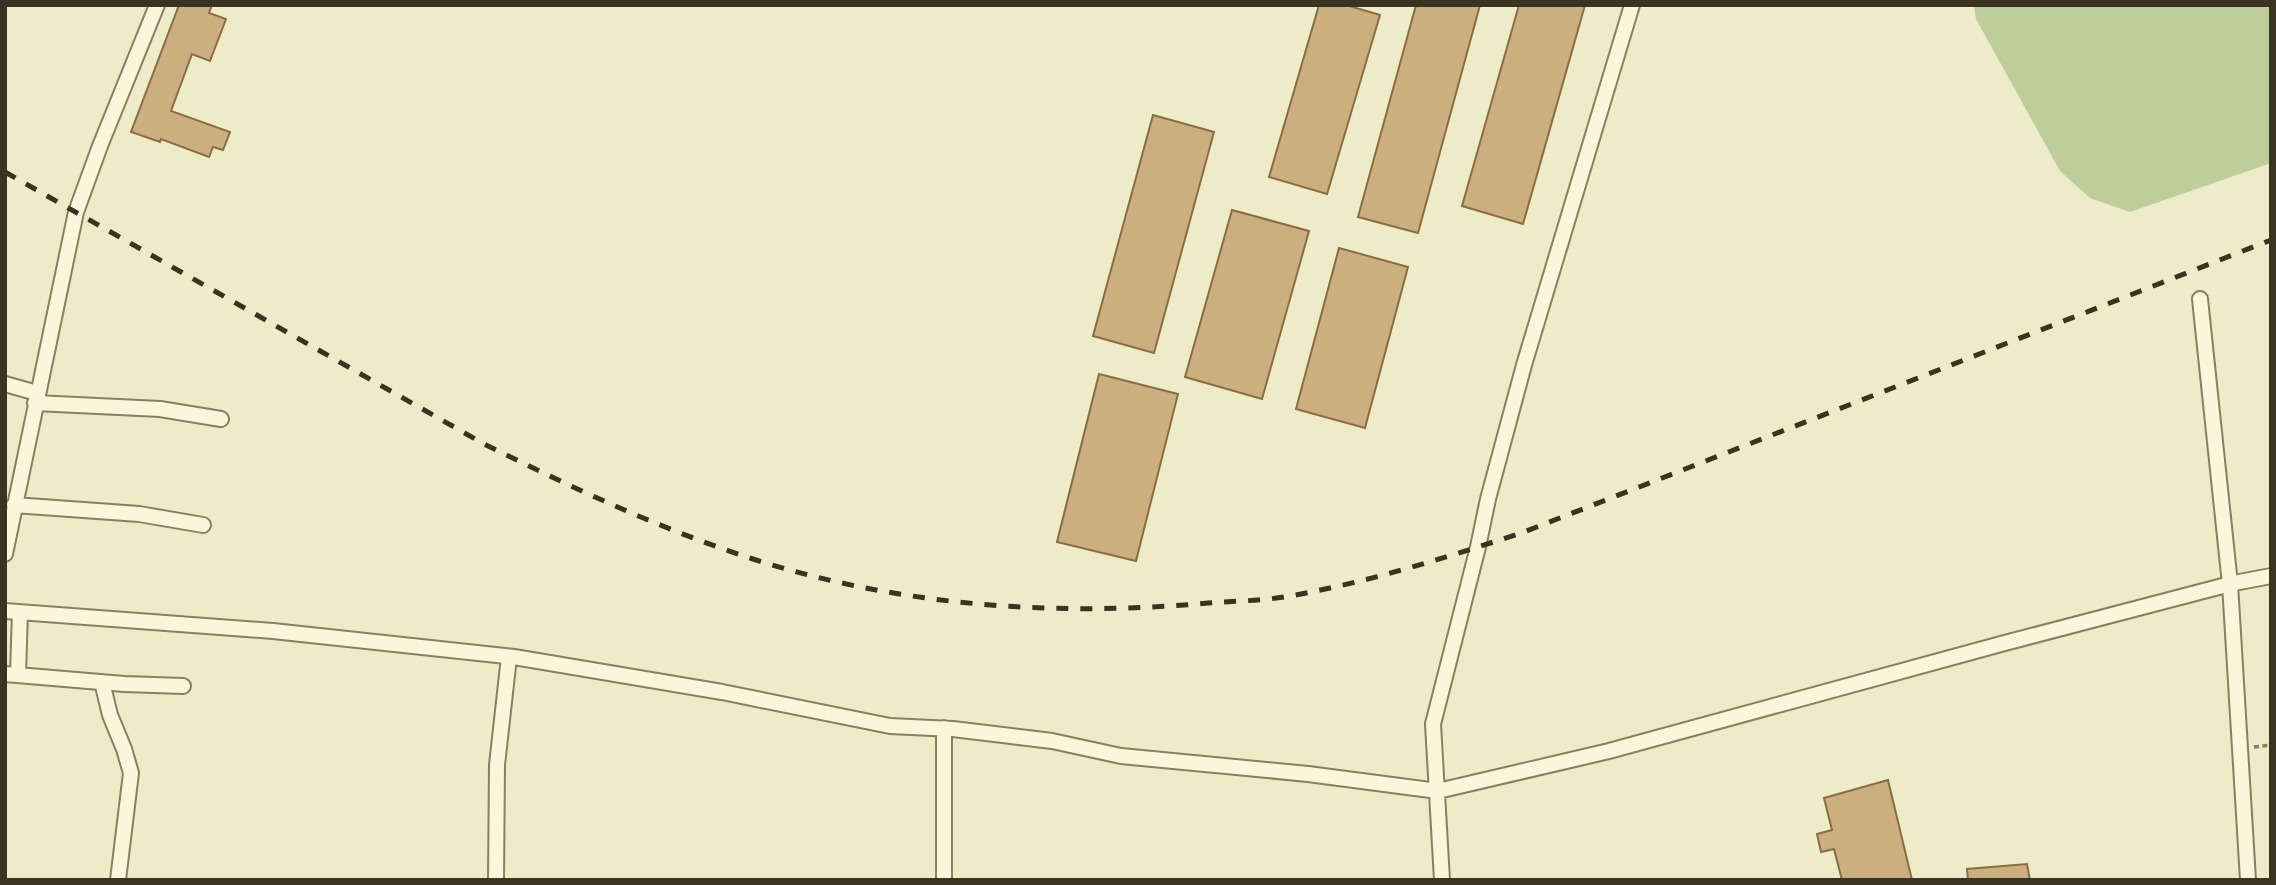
<svg xmlns="http://www.w3.org/2000/svg" width="2276" height="885" font-family="Spectral,serif">
<rect width="100%" height="100%" fill="#eeebc8"/>
<path fill="#bdcd9c" d="M1974,5H2271V163L2130,212L2090,198L2060,171L1976,19Z"/>
<path fill="#ccaf7f" stroke="#8a6d43" stroke-width="2" d="M179,5H212L209,13L226,19L210,61L192,54L171,111L230,132L223,150L213,147L209,157L161,139L160,142L131,132Z
M1319,5H1346L1380,15L1327,194L1269,177Z
M1416,5H1480L1418,233L1358,217Z
M1519,5H1585L1523,224L1462,206Z
M1153,115L1214,132L1154,353L1093,336Z
M1232,210L1309,231L1262,399L1185,377Z
M1339,248L1408,267L1365,428L1296,409Z
M1099,374L1178,394L1136,561L1057,542Z
M1888,780L1912,880H1842L1834,849L1821,852L1817,834L1832,830L1824,798Z
M2027,864L2030,880H1968L1967,869Z"/>
<g fill="none" stroke-linecap="round" stroke-linejoin="round">
<g stroke="#8b7f5d" stroke-width="18">
<path id="street" d="M2200,299L2230,584L2248,880
M5,384L37,393
M35,403L160,409L221,419
M14,505L139,514L203,525
M5,554L76,212L100,146L157,5
M5,611L273,631L514,657L722,692L890,726L953,729L1052,741L1121,756L1308,774L1438,791L1609,751L2001,644L2234,583L2271,576
M5,674L124,684L183,686
M18,674L20,612
M102,682L110,715L124,749L131,773L118,880
M496,880L497,765L509,657
M944,880V728
M1442,880L1433,724L1478,547L1488,499L1524,365L1632,5"/>
</g>
<path stroke="#8b7f5d" stroke-width="3.5" stroke-dasharray="5 3.5" stroke-linecap="butt" d="M2254,747L2271,745"/>
<use href="#street" stroke="#f9f6dc" stroke-width="14"/>
<path stroke="#3b3321" stroke-width="5" stroke-dasharray="12 12" stroke-linecap="butt" d="M5,172L484,444C571,487 660,529 753,559C899,606 1055,617 1208,603C1233,601 1259,601 1284,597C1366,583 1445,558 1524,532L2271,240"/>
</g>
<rect width="2276" height="885" fill="none" stroke="#3b3321" stroke-width="14"/>
</svg>
